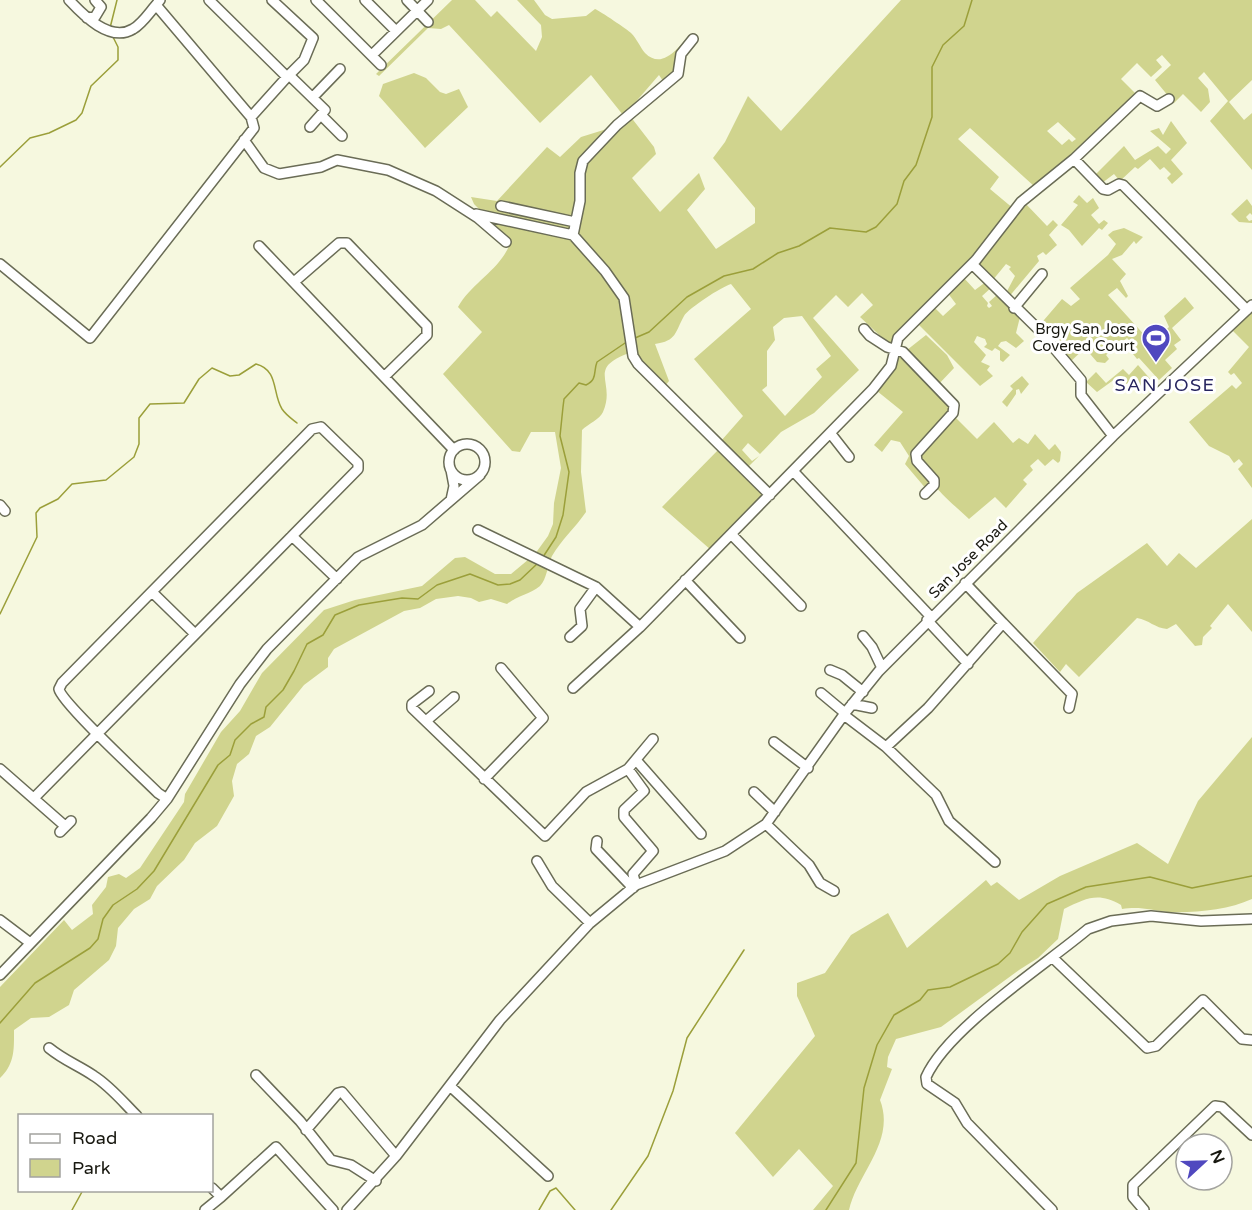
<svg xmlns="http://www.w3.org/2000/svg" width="1252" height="1210" font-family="'Varela Round',sans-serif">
<rect width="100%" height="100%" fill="#f6f8df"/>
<path fill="#d0d48e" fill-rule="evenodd" d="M452,0H475L491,17L497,11L536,51L542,37L541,25L517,0H534L545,15L552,19L586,16L595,9C600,11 628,30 631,33C637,39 640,47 645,53C663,71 679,46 691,34L693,36L679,68L663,81L659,75L627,112L654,147L656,154L632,178L660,212L699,173L705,189L687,210L716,249L755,223V208L713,158L725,142L748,96L781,131L901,0H1252V80L1229,102L1244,120L1252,113V170L1210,121L1228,101L1204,72L1198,78L1208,89L1210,102L1201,112L1183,94L1174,103L1155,80L1171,65L1162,55L1156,60L1162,67L1151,77L1137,63L1121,79L1138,96L1119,116L1035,187L970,128L958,139L999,177L990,189L1014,209L983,247L891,346L860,317L873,305L862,293L848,307L836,295L813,318L859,370L814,413L781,432L760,454L748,443L742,450L752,461L759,456L747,468L721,441L743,416L694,359L751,309L731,284C721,287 689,308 684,316C675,332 677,341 655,344L669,381L664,387L640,363L635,351C583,368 617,380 603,412C600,419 588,424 582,430L581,472L586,512C575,528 561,540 552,556C547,566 547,579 540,586C530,594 517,596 507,604L491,599L479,602L471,598L458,596L436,599L420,608L404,611L334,649L328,658V667L304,685L270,727L256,736L249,754L237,764L232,781L234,796L217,826L195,843L184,860L157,886L150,899L134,909L118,928L116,946L109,960L74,990L69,1005L49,1017L31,1018L14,1030C14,1049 15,1064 0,1078V987L64,920L72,930L93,914L92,905L106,887L108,877L119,874L126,878L140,868L184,802L185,794L221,732L240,711L262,673L324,610L355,600L422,586L455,558L465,557L495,574H511L535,554L548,536L553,524L554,503L561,468L555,432H531L520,452L512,451L443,374L482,332L458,307C472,282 502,269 511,241L474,204L471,197L497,201L547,147L560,157L581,137L610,128L623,115L591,75L540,123L449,25L441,29L428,28L379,76L376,74ZM1058,122L1076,139L1072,142L1069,139L1062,145L1047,131ZM802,316L831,356L816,369L822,377L785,416L762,390L767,386V351L775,340L773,327L784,318Z
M414,73L426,78L440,92L446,94L459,89L468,107L425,148L379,96L383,84Z
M1171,121L1187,143L1171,160L1183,174L1172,184L1167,178L1171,174L1164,167L1160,170L1150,159L1138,169L1135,167L1120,181L1114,174L1102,183L1094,176L1124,146L1135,160L1158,146L1166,154L1171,149L1150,131L1159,128L1163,135Z
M1079,195L1087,203L1093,198L1099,208L1091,215L1099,224L1104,220L1108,223L1102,230L1099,228L1082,246L1069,230L1061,225L1078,205L1073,202Z
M1247,199L1252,206V215L1250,213L1246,217L1249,221L1252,220V223L1239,222L1231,214Z
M1025,203L1047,226L1053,220L1058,225L1049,235L1057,245L1046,255L1043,252L1037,256L1039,261L1008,298L1005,295L1015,276L1009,269L1011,267L1006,264L992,281L977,262Z
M1124,228L1143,237L1136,244L1134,241L1122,255L1112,259L1126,274L1120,281L1128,296L1126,298L1117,288L1108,295L1148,339L1158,331L1161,334L1169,327L1164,316L1185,297L1194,308L1172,328L1181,340L1174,345L1177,349L1165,360L1172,368L1159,380L1139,358L1137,359L1133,354L1136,347L1127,338L1106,355L1109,359L1105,363L1097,362L1085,348L1069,363L1038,327L1062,299L1071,306L1080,299L1070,288L1108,255L1116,244L1108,235L1113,231Z
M963,277L975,290L987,281L992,287L982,296L988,303L987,306L989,308L992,306L989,302L998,294L1020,317L1016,333L1024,341L1016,348L1006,341L1001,342L998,346L1010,355L1003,362L1000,360V351L995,348L992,351L984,347L987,344L985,339L977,336L974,342L986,355L981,362L990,366L987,370L993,376L980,386L916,322L933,306L943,316L956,304L947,292Z
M1252,311V488L1238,469L1243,464L1239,459L1234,463L1229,456L1209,446L1189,422L1232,385L1236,389L1242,383L1234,373L1231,375L1228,372L1249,347L1233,331Z
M926,335L947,355L954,368L937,386L896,343L898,341L907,350Z
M897,353L953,408L915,451L933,481L927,490L905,464L909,456L900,442L891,440L882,452L874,445L903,412L877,391Z
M1138,365L1152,381L1148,385L1145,382L1140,387L1130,382L1123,386L1115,379L1097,392L1086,382L1096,372L1106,383L1123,369L1129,375Z
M1022,376L1029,384L1021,394L1019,389L1016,390V394L1007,407L1002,402L1013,389L1010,386Z
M953,415L977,439L994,422L1013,443L1019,438L1028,444L1035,434L1049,450L1055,444L1061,452L1060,461L1058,463L1053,459L1045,466L1038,459L1030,466L1033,470L1023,480L1027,484L1006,508L995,497L969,519C948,499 922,481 920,450Z
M721,447L765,495L711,550L662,507Z
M1252,519V632L1228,604L1210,626L1212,628L1203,637L1202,645L1195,646L1176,624L1167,629C1155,628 1149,620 1137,618L1079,677L1066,664L1060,672L1033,643L1077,593L1147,543L1167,566L1179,553L1196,568Z
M1252,737V899C1228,910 1195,913 1168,912C1152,910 1139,906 1122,909L1121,905C1098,892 1087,898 1064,909L1058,939L1038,958L1019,970L941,1027L896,1039L888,1057L887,1067L892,1069L880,1100C896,1141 857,1174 849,1210H813L833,1186L799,1149L773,1177L735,1133L815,1036L797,996V983L825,973L851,935L888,913L907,948L986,880L991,886L997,882L1019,900L1060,876L1137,843L1168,864L1198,801Z"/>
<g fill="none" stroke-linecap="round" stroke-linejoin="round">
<path stroke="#9b9f3a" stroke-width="1.5" d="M110,28L117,0
M0,167L30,138L49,133L76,120L82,113L91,86L118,60V47L112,35
M635,338L649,332L687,297L724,276L753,269L778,253L799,246L830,228L866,232L876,227L897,204L904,181L916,165L932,117V67L943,45L964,26L972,0
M543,557L556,537L563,515L569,472L560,436L563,407L564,399L579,383L586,385C598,379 593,372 597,362L628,341
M0,614L37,537L36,513L40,508L58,499L72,484L106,480L134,457L139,444V418L150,404L184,403L199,379L212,368L230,376L239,375L256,364C279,370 272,393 282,409C286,415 292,419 297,423
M0,1023L35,983L90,948L98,939L103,919L113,905L137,889L154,871L218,765L230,755L235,740L251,724L264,717L266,707L283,690L294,671L307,644L323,635L335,615L359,605L402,598L418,599L437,585L470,574L498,585L510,584L520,580L538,563
M72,1210L83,1190
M539,1210L550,1191L556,1188L575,1210
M611,1210L648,1156L673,1091L687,1038L744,950
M826,1210L856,1163L864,1088L877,1045L894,1015L920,1000L928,990L950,987L998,964L1010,953L1022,932L1047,904L1086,887L1150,877L1192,888L1252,876"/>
<g stroke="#6a6c56" stroke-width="12">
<path id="minor" d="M69,0C83,15 110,43 133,29C142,24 149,13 156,5
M209,0L287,77L251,117
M272,0L313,38L304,60L287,77
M316,0L381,65
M365,0L396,31
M407,0L428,22
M87,18L95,17L101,7L95,0
M693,39L681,54L678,74L617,125L583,161L580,173V201L573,235L605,271L624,298L633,356L638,364L770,495
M372,55L428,0
M289,75L325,110L310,127
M313,97L340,69
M322,116L342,136
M244,140L264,168L279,174L321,167L337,160L388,170L436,191L478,218L506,242
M1074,159L1103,189L1108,190L1119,184L1123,185L1247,310
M501,206L575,222
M476,214L573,235
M259,246L454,450
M0,264L90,338L254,128L251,117L156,5L160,0
M972,264L1038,329L1081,380V395L1113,436
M294,282L339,243H347L427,326V335L386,375
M1014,308L1042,274
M864,329L870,336L887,347L903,352L954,405L953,413L916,454L917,461L934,480V485L925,494
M831,434L849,457
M449 462a18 18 0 1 1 36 0a18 18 0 1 1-36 0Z
M451,470L454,486L451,500
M794,472L931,617
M0,505L5,511
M478,530L596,587L640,627L873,389L891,366L898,338L976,260L1021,202L1074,159L1140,96L1157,106L1169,99
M732,535L801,606
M292,536L337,579
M685,580L740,638
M152,592L194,633
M927,620L968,664
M1003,623L1072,694L1069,708
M863,636L872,647L882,668
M570,637L582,626L580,609L596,587
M830,670L842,675L863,692
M573,688L640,627
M429,691L412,704V708L545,836L586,792L628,769L653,739
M821,693L845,713
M852,704L872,708
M844,715L886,747L936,795L949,821L995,862
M426,721L454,697
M774,742L808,768
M886,747L928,708L1003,623L965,583
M636,760L701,834
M0,769L65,826
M628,769L644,791L624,810V817L653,851L633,874L636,885
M484,779L543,718L501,668
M754,792L775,812
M34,798L358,469V463L321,427L312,429L62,683L59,689C61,702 143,778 158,793L167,799
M766,824L809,865L820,883L834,891
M60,832L71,821
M597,841L596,849L633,888
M537,861L552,886L590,923
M0,920L29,942
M1053,958L1147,1048L1156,1046L1203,1000L1242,1039L1252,1040
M0,975L151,818L167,799L240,684L267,649L358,557L422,525L480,475
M49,1048C65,1061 78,1065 94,1076C110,1086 123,1102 137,1116
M256,1075L300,1121L331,1160L351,1165L376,1181
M451,1087L548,1176
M306,1130L338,1093L342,1092L396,1156
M212,1188L221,1197L276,1147L333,1210
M205,1210L221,1197
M347,1210L396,1156L500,1020L590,923L636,885L725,851L766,824L845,713L879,671L1113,436L1252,305
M1052,1210L967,1123L955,1103L927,1084L926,1077C948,1028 1044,966 1088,929L1111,921L1151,916L1201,921L1252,919
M1144,1210L1133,1197V1185L1215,1106L1222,1107L1252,1135"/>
</g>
<use href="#minor" stroke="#fff" stroke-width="9"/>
</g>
<defs>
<g id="stadium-pin" transform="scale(1.5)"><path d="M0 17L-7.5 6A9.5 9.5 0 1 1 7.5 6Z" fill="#5048bf" stroke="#fff"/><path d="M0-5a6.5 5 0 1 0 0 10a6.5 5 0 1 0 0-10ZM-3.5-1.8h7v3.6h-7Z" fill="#fff"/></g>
</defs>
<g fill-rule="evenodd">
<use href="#stadium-pin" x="1156" y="338"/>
</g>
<g text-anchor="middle" stroke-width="6" stroke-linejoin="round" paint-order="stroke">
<g font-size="15" fill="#181810" stroke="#fff" text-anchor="end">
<text x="1135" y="334">Brgy San Jose<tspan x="1135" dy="17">Covered Court</tspan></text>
</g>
<g font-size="15" fill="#181810" stroke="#fff">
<text transform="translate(968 559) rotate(-45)" y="5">San Jose Road</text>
</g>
<g font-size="18" letter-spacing="1.5" fill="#27255f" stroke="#fff">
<text x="1165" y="391">SAN JOSE</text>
</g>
</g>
<rect x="18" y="1114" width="195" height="78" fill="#ffffff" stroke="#a3a39f" stroke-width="1.5"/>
<rect x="30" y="1134" width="30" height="9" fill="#ffffff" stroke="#a3a39f" stroke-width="1.5"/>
<text x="72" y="1144" font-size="18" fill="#181810">Road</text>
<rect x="30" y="1159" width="30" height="18" fill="#d0d48e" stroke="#a3a39f" stroke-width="1.5"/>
<text x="72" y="1174" font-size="18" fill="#181810">Park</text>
<g transform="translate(1204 1162) rotate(68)"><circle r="28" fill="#ffffff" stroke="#a3a39f" stroke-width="1.5"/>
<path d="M0-4.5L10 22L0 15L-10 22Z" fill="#5048bf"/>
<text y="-9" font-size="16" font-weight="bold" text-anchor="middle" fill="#181810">N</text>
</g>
</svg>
